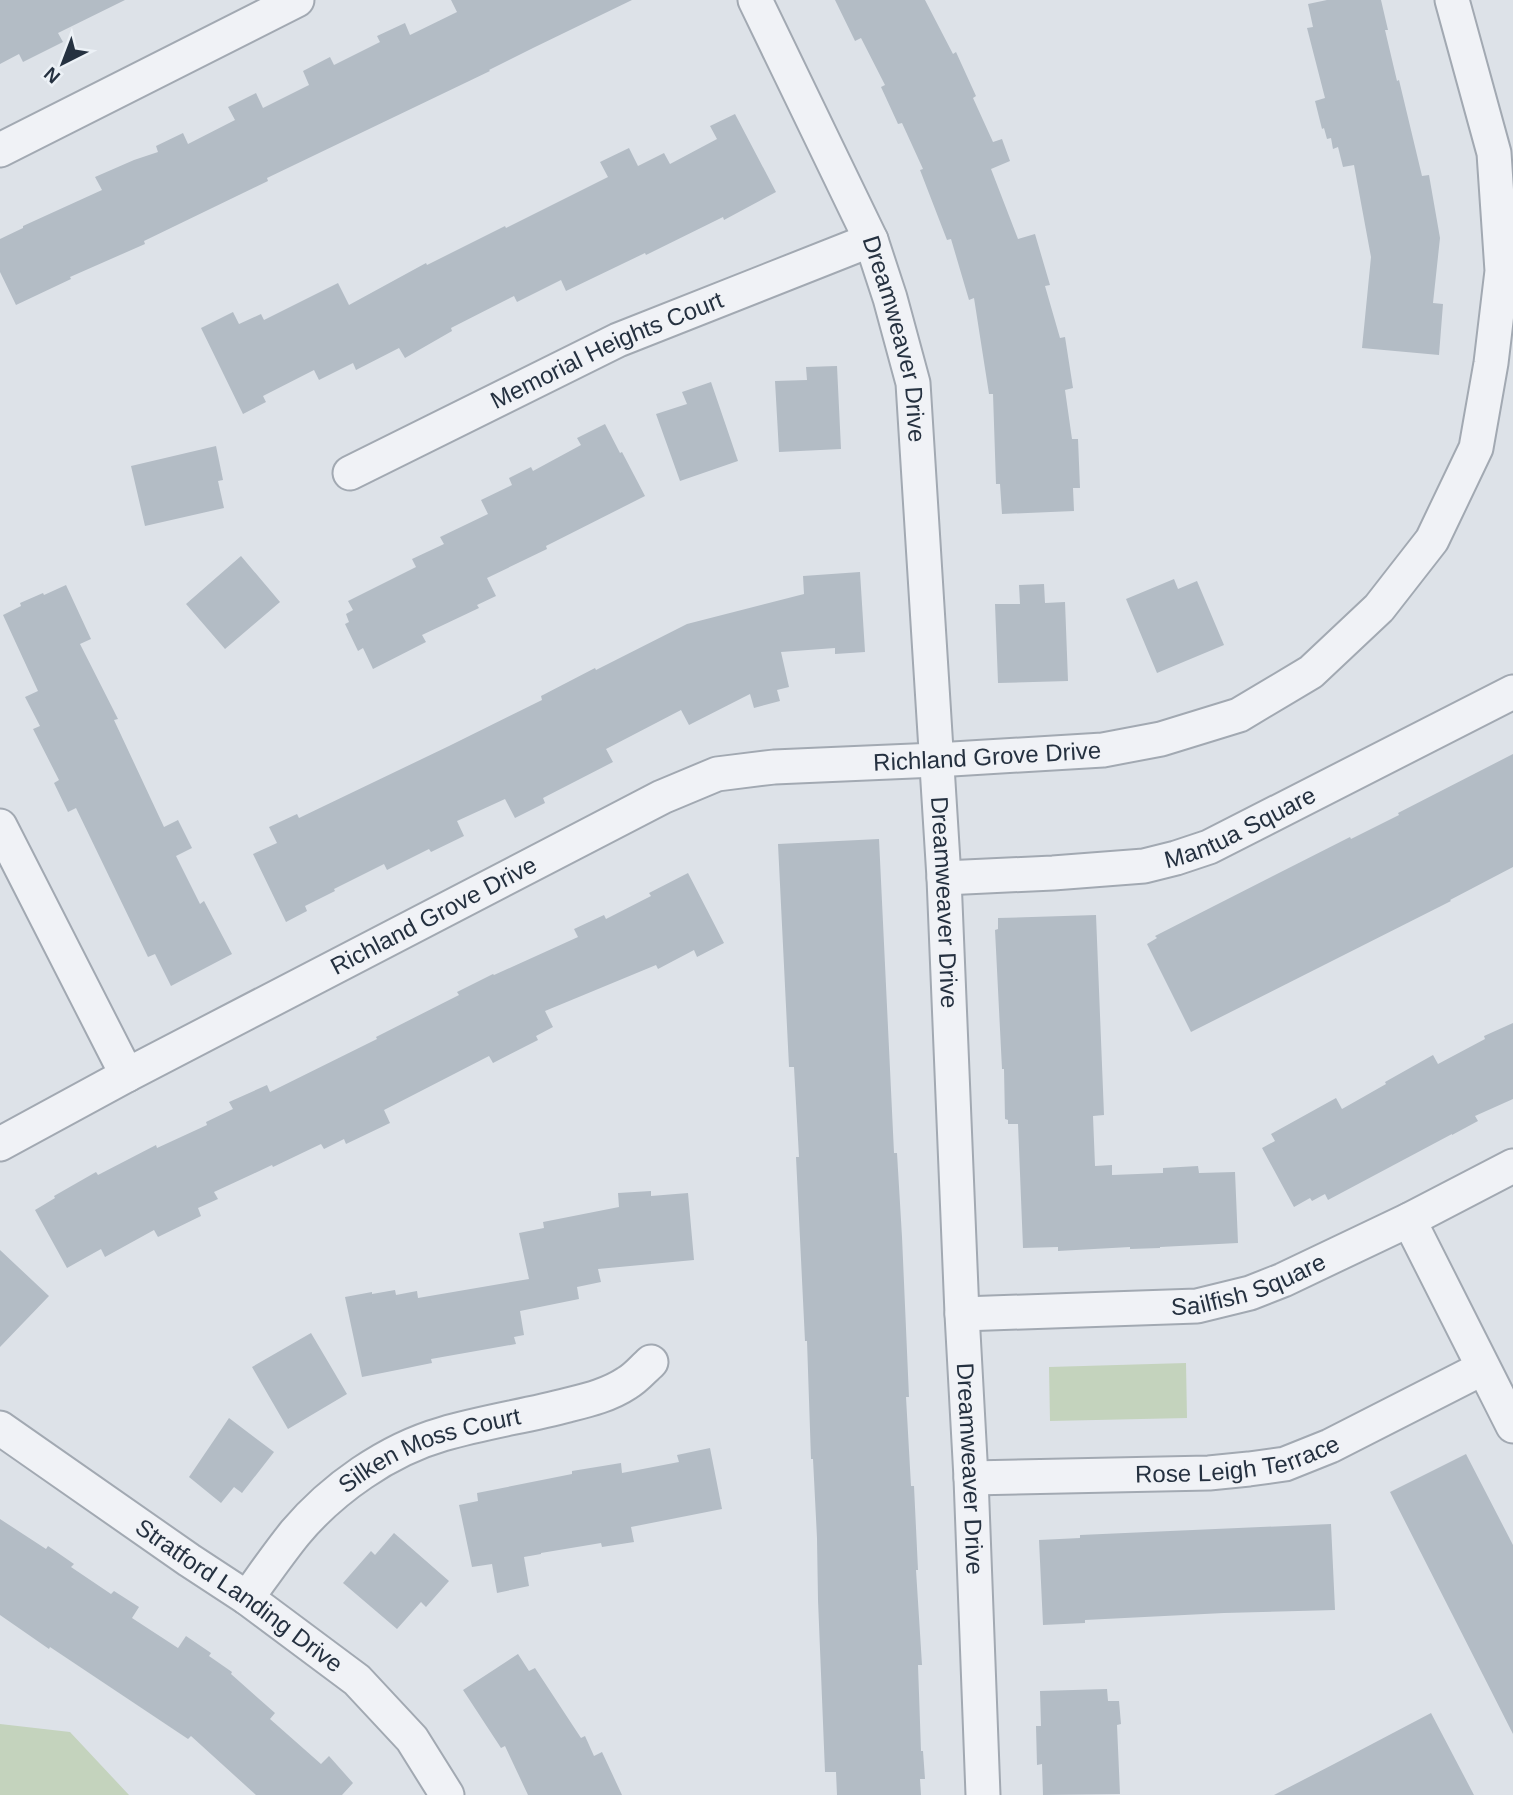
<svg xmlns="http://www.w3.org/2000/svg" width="1513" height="1795" font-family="Arial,sans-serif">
<rect width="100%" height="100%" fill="#dde2e8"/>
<path fill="#c4d3bd" d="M1186,1363L1187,1418L1050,1421L1049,1367Z
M0,1724L70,1732L129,1795H0Z"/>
<path fill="#b3bcc5" d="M0,0H125L58,33L63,42L23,62L19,54L0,64Z
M451,0H632L533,48L489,70L490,71L267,178L268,181L144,241L145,244L70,277L71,279L16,305L0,272V239L23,228V226L102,190L95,177L134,160L158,152L156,146L183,133L188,144L235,120L228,107L256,93L263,108L309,85L303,71L330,57L334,65L380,42L377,36L405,23L410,35L457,12Z
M835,0H925L953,54L956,52L976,96L973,98L993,142L1002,139L1010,161L991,169L1018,239L1035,234L1050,285L1045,286L1060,338L1065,337L1073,388L1065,390L1072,439H1078L1080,488H1073L1074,511L1002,514L1000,484H996L993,394H989L974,298L969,300L951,239L947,240L920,170L923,169L902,123L898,124L881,87L885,85L861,38L855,41Z
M1327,0H1381L1388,30H1385L1397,81L1399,80L1422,176L1429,175L1440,238L1433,303L1443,304L1439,355L1362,348L1371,257L1354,165L1343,167L1338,147L1333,149L1331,138L1327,139L1324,128L1322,129L1315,101L1325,98L1307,28L1313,27L1308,4Z
M735,114L776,192L724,220L723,217L646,255L645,253L566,291L561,280L517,302L514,296L451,328L452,331L405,358L399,348L356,370L353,363L319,380L314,370L263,396L266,402L243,414L201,328L233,312L239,324L261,314L264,320L338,283L349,305L426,263L427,265L505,226L506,228L608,177L600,162L629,148L638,166L664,153L670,164L717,139L710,126Z
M837,366L841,449L779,452L775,381L807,380L806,367Z
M711,382L738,461L680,481L656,414L687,404L682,392Z
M605,424L620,453L622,452L645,496L546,546L547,549L487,578L496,596L477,605L479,608L422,635L426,642L373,669L363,648L358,651L345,624L349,622L346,614L353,610L348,601L416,567L412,559L444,544L440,537L488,514L481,500L512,485L509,478L531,467L533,471L581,445L577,438Z
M216,446L223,480L218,481L224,508L145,526L131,466Z
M241,556L280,602L225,649L186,604Z
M860,572L865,652L835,654V648L781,652L789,687L777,690L780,701L754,708L750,694L689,725L681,710L606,749L613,762L543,798L545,803L515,818L505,799L457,821L464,836L431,852L429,849L387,870L384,864L334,889L335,891L305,906L307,911L286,922L253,854L277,843L269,827L297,814L299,818L449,746L542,700L541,696L595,668L596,670L687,624L804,594L803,576Z
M1174,579L1178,589L1197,581L1224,645L1157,673L1126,599Z
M1044,584L1045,603L1065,602L1068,681L998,683L995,604H1020L1019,585Z
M66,585L91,639L80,644L118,719L114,720L164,827L178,820L192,848L176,856L200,904L204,901L232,954L171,986L155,954L148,957L76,808L68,812L54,783L59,780L33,729L40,726L25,697L38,691L3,615L21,606L20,603L43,593L44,595Z
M1513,754V867L1450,900L1451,901L1191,1032L1147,944L1157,938L1155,936L1350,837L1351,839L1399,815L1398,813Z
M879,839L894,1153H897L902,1237L909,1397H906L911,1486H914L918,1570H916L922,1665H918L921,1751H923L925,1779H920L921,1795H837L836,1772H825L818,1600L817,1538L813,1459H811L807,1341H805L796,1157H799L794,1067H789L778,844Z
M688,873L724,943L697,957L694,950L658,969L656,965L545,1011L553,1027L536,1036L538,1040L493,1063L489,1056L384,1110L390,1123L346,1144L344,1139L324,1149L321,1144L273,1167L272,1165L214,1192L218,1199L198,1208L201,1216L158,1237L154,1230L105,1257L101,1249L67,1268L35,1210L55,1198L54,1196L96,1172L98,1175L156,1145L157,1148L207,1125L206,1122L233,1109L229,1102L267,1085L270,1092L377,1039L376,1037L459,995L457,992L493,974L494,975L578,937L574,929L604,915L606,919L651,896L649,893Z
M1096,915L1104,1115L1093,1116L1095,1166L1112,1165V1175L1163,1173V1168L1198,1166L1199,1173L1235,1172L1238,1243L1160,1247V1248L1130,1249V1247L1058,1251V1247L1023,1248L1018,1124H1008V1120L1005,1119L1004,1069H1002L995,930L998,929V918Z
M1513,1023V1099L1475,1116L1478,1121L1452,1135V1134L1328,1200L1325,1194L1312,1201L1310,1198L1294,1207L1262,1148L1275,1141L1271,1134L1336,1098L1342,1109L1386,1084L1385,1082L1433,1055L1438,1064L1485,1039L1484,1036Z
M651,1191V1196L688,1193L694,1260L598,1269L601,1282L577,1287L579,1299L520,1311L524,1335L514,1337L516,1344L431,1359L432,1363L362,1377L345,1297L372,1292V1294L395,1290L396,1295L417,1291L418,1298L529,1279L519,1233L544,1228L543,1222L619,1207L618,1193Z
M0,1250L49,1296L0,1347Z
M311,1333L347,1394L288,1429L252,1367Z
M229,1418L274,1452L242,1493L234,1487L221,1503L189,1477Z
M710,1448L722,1509L631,1527L634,1542L602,1547L601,1543L541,1553V1554L524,1557L529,1586L497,1593L492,1564L472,1567L459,1505L478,1501L477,1493L572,1474V1471L621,1463L622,1473L679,1462L677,1455Z
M1466,1454L1513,1545V1734L1390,1492Z
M0,1519L46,1549L48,1546L74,1564L71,1567L111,1594L114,1591L139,1607L132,1618L178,1648L186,1636L211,1653L209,1656L232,1672L231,1674L275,1713L270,1719L321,1764L329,1756L353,1783L342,1795H256L191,1736L188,1739L50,1647L49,1649L0,1615Z
M1331,1524L1335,1610L1224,1613L1085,1620V1623L1043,1625L1039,1540L1080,1538V1535Z
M394,1533L449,1581L426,1607L421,1602L397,1629L343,1583L371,1551L375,1555Z
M518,1654L529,1671L535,1668L581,1738L585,1736L594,1756L602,1752L622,1795H528L505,1746L501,1748L463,1690Z
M1107,1689L1108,1701H1119L1121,1724L1117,1725L1120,1794L1043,1795L1042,1764L1037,1765L1036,1726H1041L1040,1691Z
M1431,1713L1474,1795H1274L1334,1764Z"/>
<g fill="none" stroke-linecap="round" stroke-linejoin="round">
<g stroke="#a2a9b2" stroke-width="37">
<g id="minor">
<path id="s1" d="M755,0L871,240L890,298L913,383L944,878L962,1314L971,1478L983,1795"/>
<path d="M0,150L297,0"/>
<path id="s2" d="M350,473L618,340L871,240"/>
<path d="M0,826L127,1075"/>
<path id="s3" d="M944,878L1053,873L1144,866L1176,858L1209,847L1513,692"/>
<path id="s4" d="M0,1144L127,1075L662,797L717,774L774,767L936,760L1103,750L1161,739L1239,715L1311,672L1379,608L1432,540L1476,448L1491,363L1502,271L1494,153L1452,0"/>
<path d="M1409,1220L1513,1426"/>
<path id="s5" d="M962,1314L1197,1306L1250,1293L1283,1280L1409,1220L1513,1166"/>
<path id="s6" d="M0,1428L189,1560L247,1598L357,1680L412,1739L447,1795"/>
<path id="s7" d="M971,1478L1209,1473L1249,1469L1285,1464L1330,1446L1483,1368"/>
<path id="s8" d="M247,1598C263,1576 278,1554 295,1533C332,1489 387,1450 443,1434C484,1422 526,1416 568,1405C588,1400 609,1395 627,1383C636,1378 643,1369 651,1362"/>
</g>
</g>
<use href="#minor" stroke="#f0f2f6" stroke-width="33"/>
</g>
<g text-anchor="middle" stroke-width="5" stroke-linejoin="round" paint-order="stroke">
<g font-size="24" fill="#253140" stroke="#ecf1f6">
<text dy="8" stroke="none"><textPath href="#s1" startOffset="369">Dreamweaver Drive</textPath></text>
<text dy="8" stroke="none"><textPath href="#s2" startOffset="285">Memorial Heights Court</textPath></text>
<text dy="8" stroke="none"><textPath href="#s4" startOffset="1078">Richland Grove Drive</textPath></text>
<text dy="8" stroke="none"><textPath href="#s3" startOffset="304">Mantua Square</textPath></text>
<text dy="8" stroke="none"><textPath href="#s1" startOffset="936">Dreamweaver Drive</textPath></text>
<text dy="8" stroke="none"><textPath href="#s4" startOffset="490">Richland Grove Drive</textPath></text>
<text dy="8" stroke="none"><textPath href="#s5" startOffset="290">Sailfish Square</textPath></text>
<text dy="8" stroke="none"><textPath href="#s8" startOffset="243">Silken Moss Court</textPath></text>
<text dy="8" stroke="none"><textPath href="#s7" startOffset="268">Rose Leigh Terrace</textPath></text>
<text dy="8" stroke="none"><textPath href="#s1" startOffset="1503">Dreamweaver Drive</textPath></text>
<text dy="8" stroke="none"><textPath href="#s6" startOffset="292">Stratford Landing Drive</textPath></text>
</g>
</g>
<g transform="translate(63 63) rotate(222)" stroke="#ecf1f6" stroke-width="5" paint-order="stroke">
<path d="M0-5L12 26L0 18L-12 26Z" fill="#253140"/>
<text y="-10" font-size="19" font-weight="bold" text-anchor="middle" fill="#253140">N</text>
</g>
</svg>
